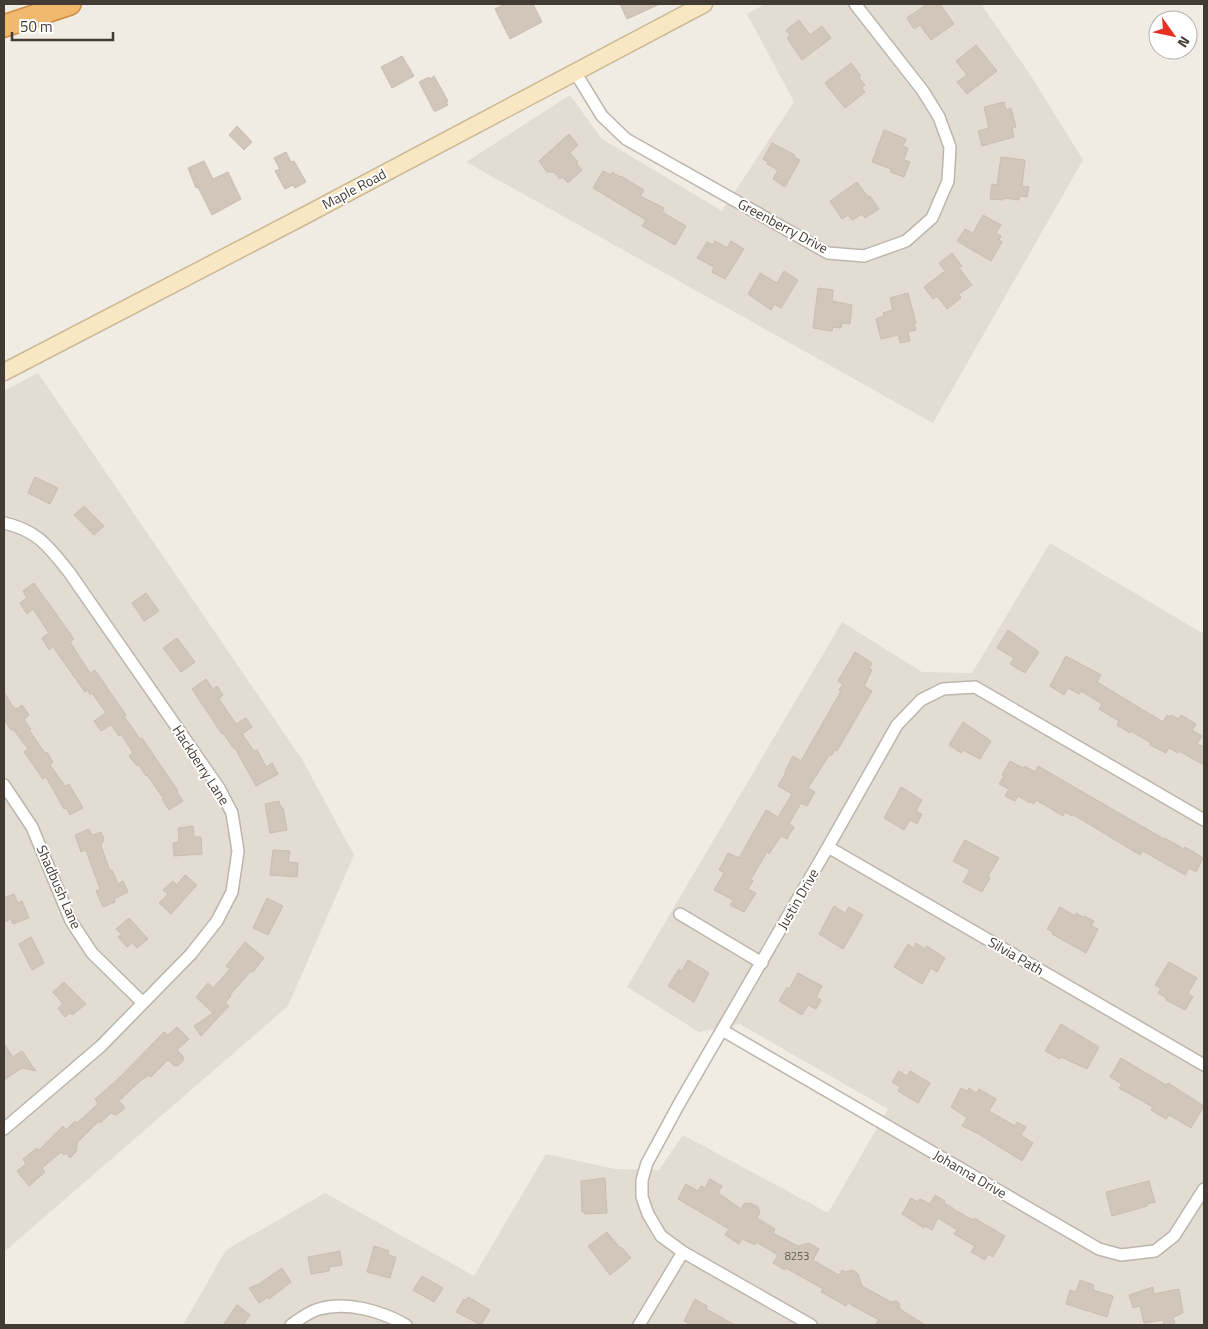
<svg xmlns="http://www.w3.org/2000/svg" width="1208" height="1329" font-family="'Titillium Web',sans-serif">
<rect width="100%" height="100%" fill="#f0ebe3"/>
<path fill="#e3dcd2" d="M765,4H981L1031,76L1083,160L933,423L466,162L570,95L602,139L722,211L794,102L747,14Z
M38,373L303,761L354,855L288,1006L4,1252V391Z
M1050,543L1204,634V1325H183L226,1250L325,1193L474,1276L546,1154L615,1169L659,1170L683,1135L828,1213L888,1109L740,1024L699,1032L627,987L842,622L922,672L972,673Z"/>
<path fill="#d0c6ba" stroke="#cabdae" d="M505,4H533L542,22L510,39L495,9Z
M620,4H660L627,19Z
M927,4H940L954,24L931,40L920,25L914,29L907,18Z
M799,20L810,35L822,26L831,38L802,60L787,38L790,35L786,30Z
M976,45L997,71L967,94L957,82L967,75L956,61Z
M402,56L414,76L392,88L381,67Z
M851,63L861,76L859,78L865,85L862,88L865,92L845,108L825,83Z
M434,76L448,101L446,102L448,105L436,111H434L419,82L429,77L430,79Z
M1004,102L1006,110L1011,108L1016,127L1012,128L1014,137L982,146L978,131L989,128L984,107Z
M237,126L252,142L244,150L229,135Z
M884,130L906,139L903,146L908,148L904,160L910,162L904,177L890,172L891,169L872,162Z
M569,134L578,145L570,153L578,162L576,163L582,170L568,183L562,177L560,179L554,172H547L539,161Z
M772,143L795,155L794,157L800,160L785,187L773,179L778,170L767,164L768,162L763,159Z
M286,152L291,162L294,161L306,182L295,188L293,185L285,189L275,171L280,169L274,158Z
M1001,157L1025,160L1022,186L1029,187L1027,197L1019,196V200L1004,198L1003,200L990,199L992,184L997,185Z
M204,161L213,179L228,172L241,199L212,215L198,187L196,188L188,168Z
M603,171L611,175L612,172L620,177L621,176L644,190L640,196L664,208L662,212L686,226L675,245L642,226L646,220L593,188Z
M857,182L868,197L870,196L879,209L865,218L862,214L852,220L848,215L842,219L830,201Z
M983,215L1001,225L996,233L1001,236L999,240L1002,242L991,261L957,241L965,229L973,233Z
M715,241L727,248L731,241L744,249L725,279L712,272L714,267L697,258L707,242L713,245Z
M952,253L962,266L959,268L972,285L959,294L961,298L947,309L937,296L933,299L924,287L945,271L939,263Z
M784,271L798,280L781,308L774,304L771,310L748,294L760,273L777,283Z
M818,288L833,290L832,301L852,305L850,324L842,323L841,328L833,327L832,331L813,328Z
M908,293L916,323H914L916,330L908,332L910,341L900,343L898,335L881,339L876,319L884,316L883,313L893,310L890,298Z
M35,477L58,488L50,504L28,493Z
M84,506L104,526L94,535L74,515Z
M34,583L74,639L70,642L90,673L95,670L126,715L124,716L140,739L142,738L178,791L177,792L183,801L169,810L162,799L163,798L147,775L146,776L139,765L137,766L129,756L133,753L121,734L119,736L111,725L101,731L94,721L106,713L92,693L90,695L88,690L85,692L53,647L49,650L42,638L49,633L33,609L27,614L20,603L27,598L23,591Z
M146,593L159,611L144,621L132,603Z
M1008,630L1039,652L1025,673L1010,664L1014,658L997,648Z
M177,638L195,662L181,672L163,648Z
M855,652L872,663L869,669L872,670L864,686L872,691L837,751L835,750L831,756L830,754L808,788L815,792L807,806L801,803L789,824L794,827L787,839L781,836L769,854L767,852L751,879L753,881L748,889L756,893L744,912L730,905L733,900L714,890L724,873L719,870L728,853L739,858L766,810L778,817L781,812L792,794L778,786L786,772L785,771L793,756L801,761L841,691L839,690L843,684L838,681Z
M1066,656L1101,675L1097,682L1163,722L1167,715L1170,717L1171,715L1179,719L1181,715L1196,724L1192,730L1202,736L1197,744L1204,747V765L1179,751L1178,753L1169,748L1166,753L1150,745L1151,743L1131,731L1130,733L1117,725L1119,721L1099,709L1102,704L1081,691L1079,694L1068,688L1064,695L1050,686Z
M206,679L213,689L217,686L223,695L219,699L236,724L246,718L252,727L242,734L254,751L257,750L266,767L272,763L278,774L256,786L235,748L234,749L223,733L222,734L192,689Z
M4,692L13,707L17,709L22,705L29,715L24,720L31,729L29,730L45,753L47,752L53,762L50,765L65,786L69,784L83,808L70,815L66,808L64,809L46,777L43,779L24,752L28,749L13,729L11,730L4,719Z
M963,722L991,741L980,759L963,750L961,753L949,745Z
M1010,761L1023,768L1025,766L1035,772L1038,766L1164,839L1165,838L1184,849L1185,847L1203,858L1196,872L1189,868L1185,875L1143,851L1140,855L1072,814V816L1065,812L1063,816L1036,800L1034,804L1031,802L1030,803L1018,796L1015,801L1005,796L1009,789L999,784L1004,776L1002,775Z
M901,787L922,800L916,811L922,814L917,824L910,820L904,830L884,818Z
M279,801L281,808H283L287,830L270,833L265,804Z
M193,826L194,837H201L202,854L174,856L173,843L179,842L178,828Z
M89,829L92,835L101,832L104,839L101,846L110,871L112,870L118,884L123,881L128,892L114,899L115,902L103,907L96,891L100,889L86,850L81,852L75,835Z
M965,840L999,858L988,876L990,878L982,892L963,882L970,870L953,861Z
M273,850L290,851L288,862L298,863L297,877L270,875Z
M185,875L197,885L171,914L159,903L168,894L163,890L173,881L177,885Z
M14,894L18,903L22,901L29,918L13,924L11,919L4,922V898Z
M267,898L283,906L268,935L253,928Z
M834,906L845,913L849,907L863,915L843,949L819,934Z
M1060,907L1075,916L1076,913L1083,917L1084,916L1094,921L1091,926L1098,929L1086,953L1052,934L1053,932L1047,929Z
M129,918L148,939L137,948L132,943L127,947L118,937L121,934L116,929Z
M31,937L44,963L32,970L19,944Z
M245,942L264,958L253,972L251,971L230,995L231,996L225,1003L229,1006L201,1036L194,1026L213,1013L196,997L208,983L213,988L230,969L226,966Z
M916,943L925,949L927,946L945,958L937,972L931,968L922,984L894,967L908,944L913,948Z
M688,960L709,973L694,1002L668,986L679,969L682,971Z
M1169,962L1197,978L1188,993L1193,997L1185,1010L1166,1000L1168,999L1158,993L1161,988L1155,985Z
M798,973L822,986L816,997L821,1000L816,1009L808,1005L802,1015L779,1001L787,987L789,989Z
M64,982L86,1004L72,1015L70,1013L65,1017L58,1008L63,1004L53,992Z
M1061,1024L1099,1047L1087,1069L1061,1057L1060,1059L1045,1051Z
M177,1027L189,1039L177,1050L183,1056V1061L178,1066H174L168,1060L151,1077L149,1075L139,1082L119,1101L125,1108L116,1115L111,1113L100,1123L99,1121L77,1143L76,1152L70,1158L66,1153L64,1155L61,1152L42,1168L45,1172L29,1186L17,1171L26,1164L23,1159L37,1148L39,1150L63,1126L66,1130L75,1121L77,1123L98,1104L95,1099L117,1080L164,1032L168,1035Z
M4,1044L13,1057L22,1051L36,1071L22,1068L4,1080Z
M1121,1058L1166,1085L1168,1083L1204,1106L1191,1128L1169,1115L1166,1119L1151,1110L1153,1107L1119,1088L1122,1084L1110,1077Z
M899,1071L907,1076L910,1071L930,1083L918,1103L898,1091L900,1087L892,1082Z
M961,1088L967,1091L969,1088L976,1093L979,1089L996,1099L989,1111L1015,1126L1017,1122L1026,1127L1021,1135L1033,1143L1022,1161L977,1133L962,1126L967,1118L951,1107Z
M605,1178L607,1213L585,1214V1212H582L581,1181Z
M710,1179L722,1186L718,1193L741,1209L744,1204L750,1203L758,1207L760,1212L757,1218L775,1229L773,1233L798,1246L809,1243L819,1249L813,1260L839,1275L842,1270L845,1272L853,1270L858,1274L862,1286L891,1302L896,1301L899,1303L900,1309L925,1325H875L879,1320L848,1303L846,1306L821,1292L823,1289L786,1268L785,1270L773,1263L778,1255L756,1242L755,1245L742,1239L739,1244L725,1235L729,1229L678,1199L686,1184L698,1191L701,1186L705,1188Z
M1149,1181L1155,1202L1147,1204V1206L1112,1216L1106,1192Z
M935,1195L945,1201L944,1203L953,1208V1209L973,1220L974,1218L1005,1236L993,1257L988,1254L985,1260L971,1252L975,1246L954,1234L957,1230L938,1218L932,1230L925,1226L924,1228L902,1214L911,1198L918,1202L920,1199L930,1204Z
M607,1232L620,1248L621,1247L631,1258L610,1275L588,1246Z
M374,1246L389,1251L388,1255L396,1257L390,1278L367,1272Z
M340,1251L342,1265L329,1267V1271L311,1274L308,1257Z
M282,1268L291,1282L269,1299L268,1297L259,1303L249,1288L259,1284Z
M422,1276L443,1288L434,1302L413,1290Z
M1080,1280L1094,1285L1093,1290L1113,1296L1107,1317L1066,1304L1070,1290L1076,1292Z
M1153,1287L1154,1294L1179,1289L1183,1313L1173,1317L1175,1325H1164L1163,1320L1144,1323L1140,1306L1133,1308L1129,1295Z
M468,1297L490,1310L481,1325L456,1312L464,1299L466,1301Z
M695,1299L707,1306L706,1309L735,1325H692L684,1321Z
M237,1305L250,1315L243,1325H223Z"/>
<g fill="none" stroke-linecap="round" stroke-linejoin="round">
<g stroke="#bdb5aa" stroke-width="14">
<path id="street" d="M575,72L602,116L626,139L828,253L864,256L906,241L932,218L948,181L950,147L939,117L923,91L855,4
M4,523C37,530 49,547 69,572L219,788L232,813L238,851L232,892L217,921L191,954L101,1046L4,1129
M4,785L32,827L71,921L92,953L143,1003
M828,847L1204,1065
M680,914L762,963
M722,1030L1099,1249L1121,1255L1155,1251L1174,1236L1204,1189
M291,1325C300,1319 308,1312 319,1309C347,1301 381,1311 406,1325
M639,1325L683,1252
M811,1325L683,1252L661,1236L648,1214L642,1197V1180L647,1163L679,1104L828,847L897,725L921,700L943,689L975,687L1204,820"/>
</g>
<g stroke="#ccb996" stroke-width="19">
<path id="secondary" d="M4,372L302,217L704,4"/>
</g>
<g stroke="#ce8c3f" stroke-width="24">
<path id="highway" d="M4,26L70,4"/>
</g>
<use href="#street" stroke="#fff" stroke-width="11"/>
<use href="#secondary" stroke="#f9e7c4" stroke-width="16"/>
<use href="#highway" stroke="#f0b96e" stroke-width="21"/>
</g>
<g text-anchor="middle" stroke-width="4" stroke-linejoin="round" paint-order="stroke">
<g font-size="11" fill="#655e56">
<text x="797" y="1260">8253</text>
</g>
<g font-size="14" fill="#413b34" stroke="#fff">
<text transform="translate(354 189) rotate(-28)" y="5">Maple Road</text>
<text transform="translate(783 226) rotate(28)" y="5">Greenberry Drive</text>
<text transform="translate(201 765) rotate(57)" y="5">Hackberry Lane</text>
<text transform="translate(59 887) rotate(66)" y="5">Shadbush Lane</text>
<text transform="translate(798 899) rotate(-60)" y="5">Justin Drive</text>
<text transform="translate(1016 956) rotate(30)" y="5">Silvia Path</text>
<text transform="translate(970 1174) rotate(30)" y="5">Johanna Drive</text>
</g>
</g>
<rect width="1208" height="1329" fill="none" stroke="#413b34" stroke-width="10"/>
<g transform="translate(1173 35) rotate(123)"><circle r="24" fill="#ffffff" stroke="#b3b1ae"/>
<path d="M0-4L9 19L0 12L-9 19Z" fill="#e63024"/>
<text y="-8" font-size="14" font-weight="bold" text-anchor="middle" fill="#413b34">N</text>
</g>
<path d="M12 32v8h101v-8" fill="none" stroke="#413b34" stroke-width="2.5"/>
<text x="20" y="32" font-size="15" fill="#413b34" stroke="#ffffff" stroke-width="4" paint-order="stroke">50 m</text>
</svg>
